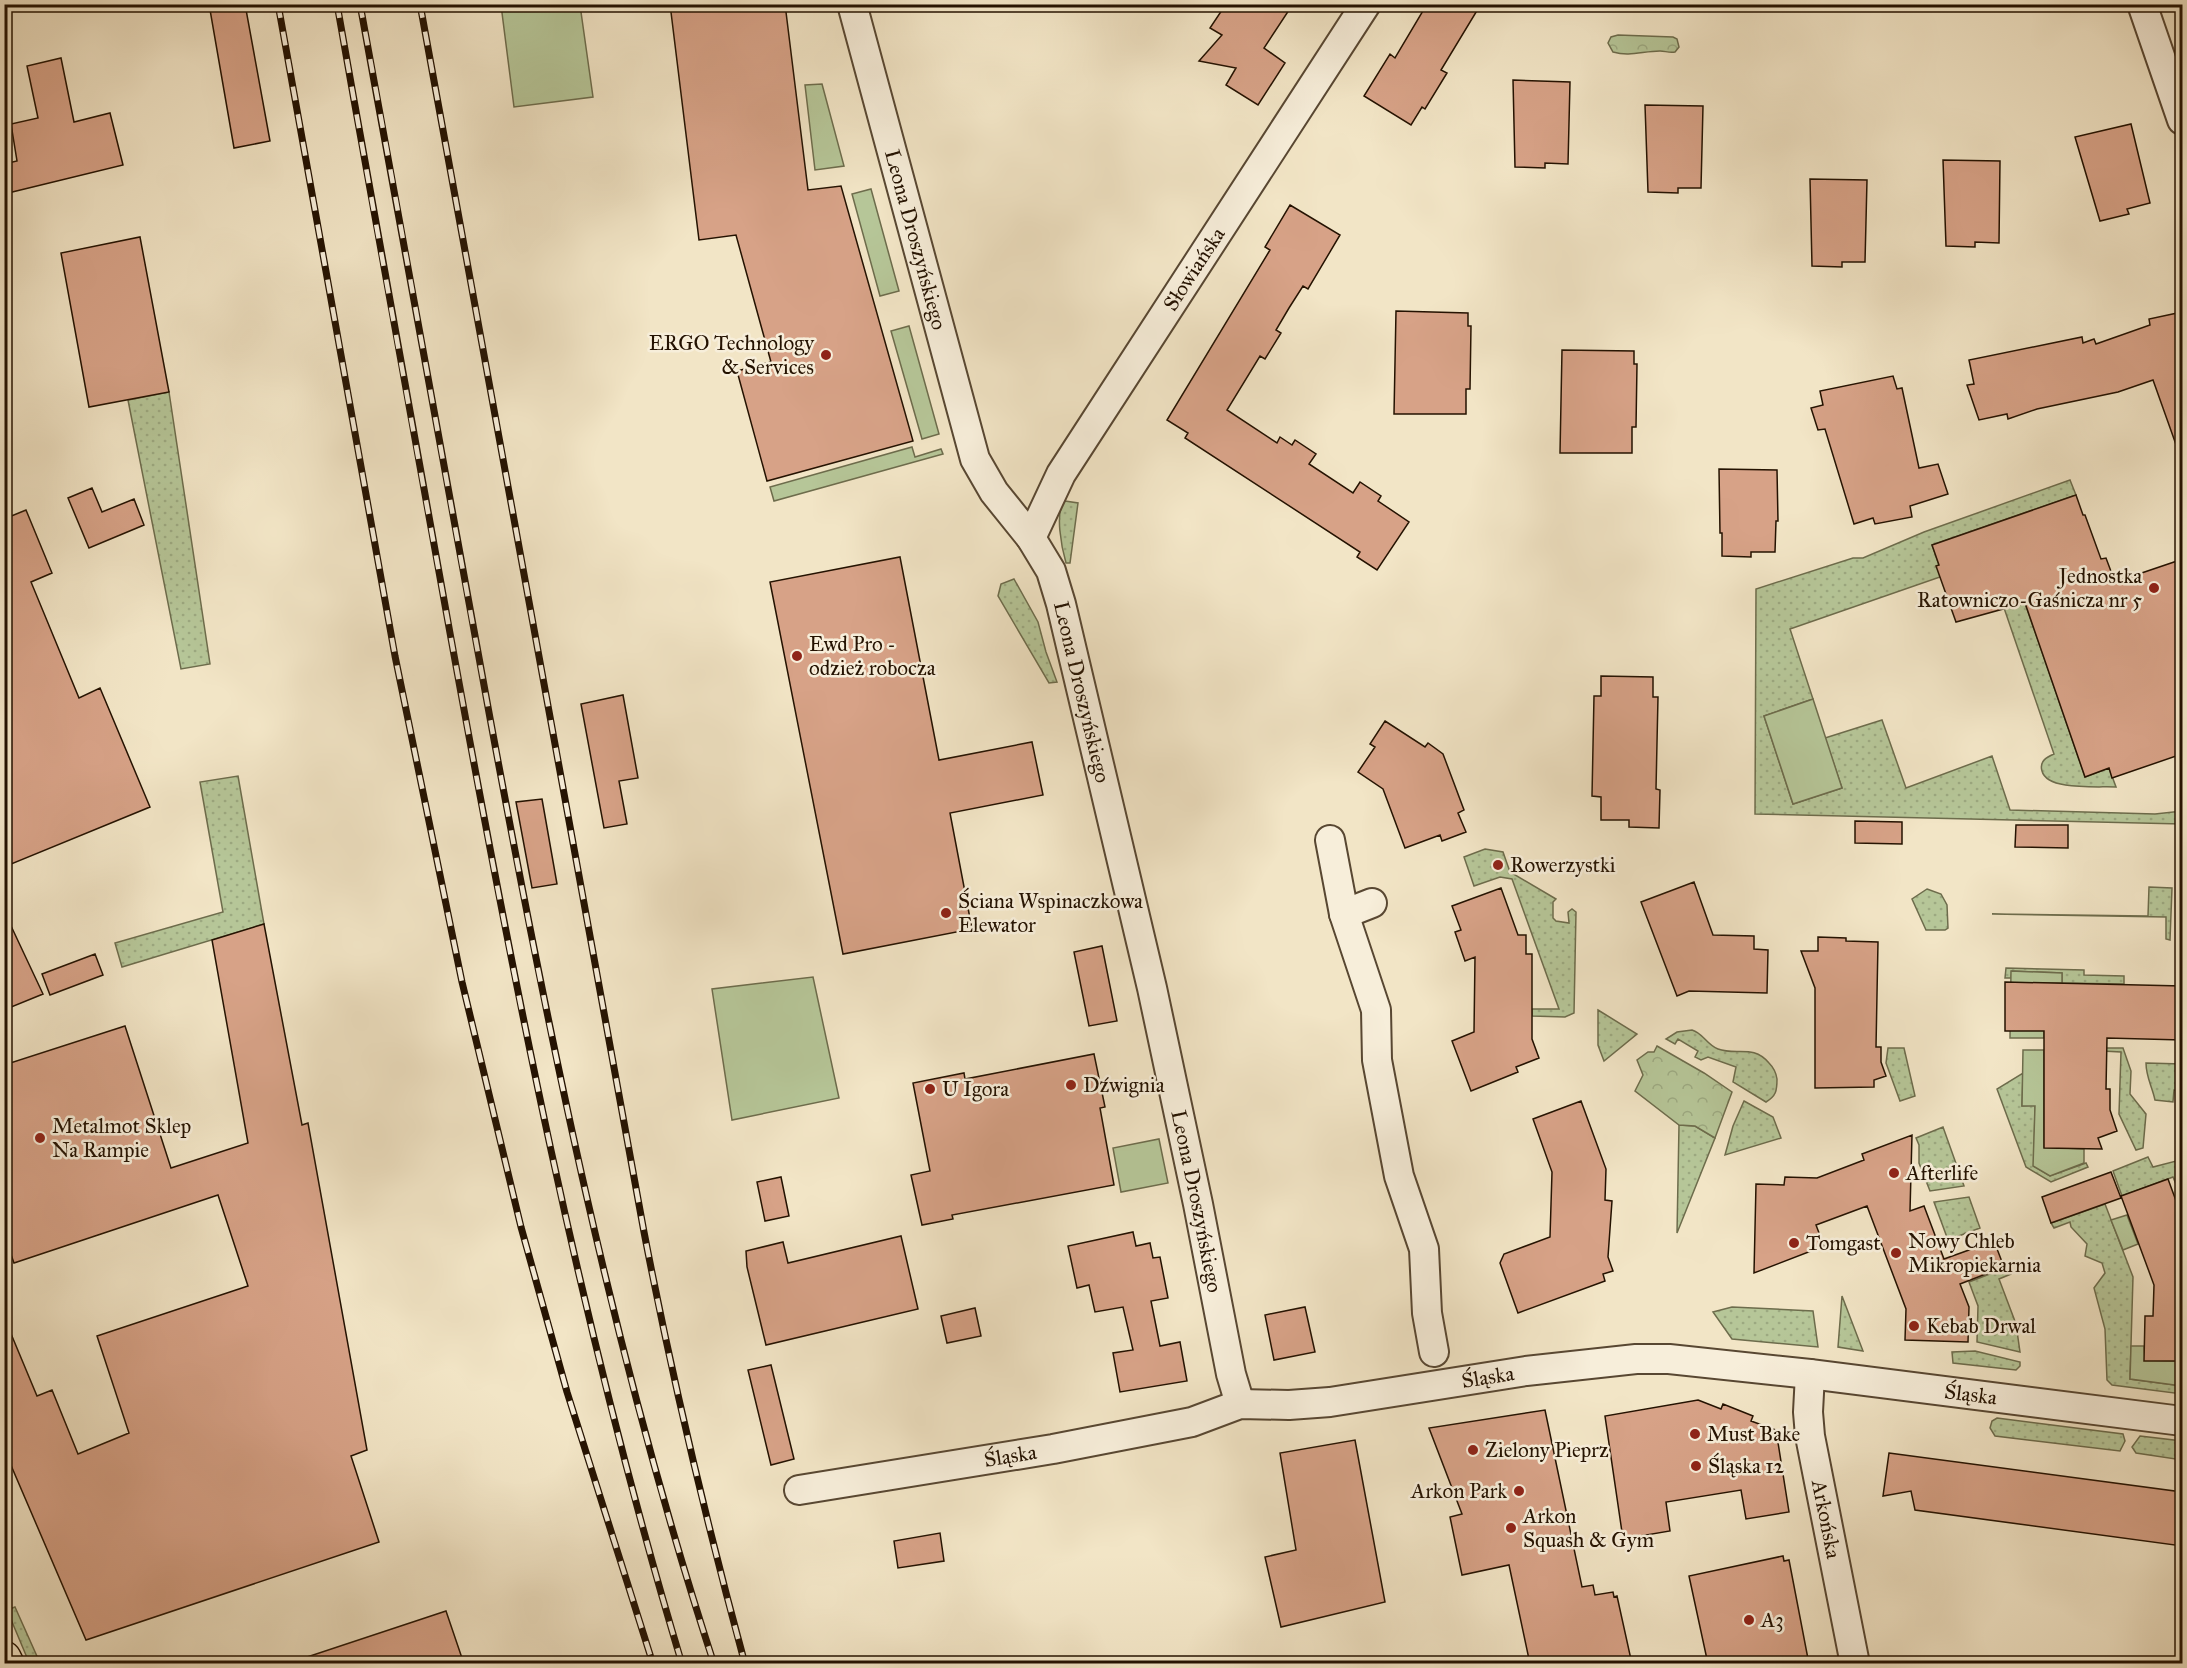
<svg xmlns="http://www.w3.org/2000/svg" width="2187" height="1668" font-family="'IM FELL Great Primer',serif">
<defs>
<pattern id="grass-dots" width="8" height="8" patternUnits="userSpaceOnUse" patternTransform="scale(1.5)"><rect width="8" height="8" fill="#b6c698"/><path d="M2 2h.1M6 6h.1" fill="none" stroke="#9ca981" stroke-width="1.8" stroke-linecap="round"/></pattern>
<pattern id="park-crowns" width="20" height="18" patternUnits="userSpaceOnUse" patternTransform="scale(1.5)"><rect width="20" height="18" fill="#b6c698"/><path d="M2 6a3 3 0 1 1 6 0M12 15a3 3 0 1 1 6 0" fill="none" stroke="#9ca981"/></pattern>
</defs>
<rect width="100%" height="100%" fill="#f2e5c6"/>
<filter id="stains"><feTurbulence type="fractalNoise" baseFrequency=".00333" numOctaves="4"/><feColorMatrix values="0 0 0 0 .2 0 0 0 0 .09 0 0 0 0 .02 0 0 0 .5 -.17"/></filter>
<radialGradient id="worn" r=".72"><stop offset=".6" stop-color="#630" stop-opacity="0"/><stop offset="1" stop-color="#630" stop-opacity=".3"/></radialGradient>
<path fill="url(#grass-dots)" stroke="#6d6c4c" stroke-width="1.5" d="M169,392L210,664L181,669L128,400Z
M2070,480L2076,495L1932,545L1939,565L1940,577L1790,629L1813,699L1764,716L1793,804L1842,788L1825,738L1882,720L1906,788L1992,756L2010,810L2155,814L2182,811V824L1755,814L1756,589L1853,558H1863L1924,532Z
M1065,501L1078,503L1070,563H1066C1062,549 1054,511 1065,501Z
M1014,579L1038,622L1046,652L1057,682L1049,683L998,596L1001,584Z
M2015,601L2017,606L2025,603L2085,777L2109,768L2116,787C2098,786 2047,791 2042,771C2039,761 2047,757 2054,754L2003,605Z
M238,776L264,924L122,967L115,943L223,912L200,782Z
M1485,849L1503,852L1510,872L1556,899L1553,902V918L1556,921L1569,923L1568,912L1572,909L1576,912L1574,1013L1565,1017L1532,1016V1009H1559L1512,879L1500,877L1474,886L1464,857Z
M2149,887L2172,888L2170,940L2166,939V917L1992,914L2148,916Z
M1927,889L1941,894L1947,905L1948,928L1945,930H1926L1912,899Z
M2006,968L2084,970V975L2124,976V984L2062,983V973L2012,971L2011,978H2005Z
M1598,1010L1637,1034L1604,1061L1598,1045Z
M1692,1030C1703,1033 1707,1045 1718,1049C1737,1056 1753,1044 1769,1063C1774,1068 1776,1072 1777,1079C1777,1091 1776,1096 1766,1102L1733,1082L1736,1067L1708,1057L1701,1060L1695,1057L1698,1051L1678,1039L1675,1044L1666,1039L1677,1032Z
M1888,1048H1904L1915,1096L1900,1101L1886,1063Z
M2093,1048H2123L2131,1071L2130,1094L2146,1114L2143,1148L2136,1150L2119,1114L2121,1052L2102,1051Z
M2146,1063L2182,1064V1091L2174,1090L2173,1102L2155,1100C2152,1086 2146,1077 2146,1063Z
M2023,1073L2022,1106L2035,1105L2034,1166L2050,1176L2086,1163L2088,1167L2051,1182L2026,1167L1997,1089Z
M1744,1101L1773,1117L1781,1138L1725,1155L1733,1126Z
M1679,1125L1695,1126L1715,1138L1677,1233Z
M1943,1127L1964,1186L1930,1191L1919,1163V1145L1916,1138Z
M2148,1157L2153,1167L2176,1161L2182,1172V1199L2173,1177L2122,1196L2113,1171Z
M1969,1197L1980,1228L1948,1240L1934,1202Z
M2105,1204L2133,1277L2130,1379L2182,1386V1394L2112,1385L2107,1380L2105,1329L2094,1288L2105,1273L2102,1263L2085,1256L2087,1244L2071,1227L2070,1222L2054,1228L2051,1223Z
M2008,1267L2011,1274L1999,1279L2016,1324L2020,1352L1977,1342L1978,1306L1969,1282Z
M1842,1296L1863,1351L1838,1347Z
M1732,1307L1813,1311L1818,1347L1732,1339L1713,1312Z
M1975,1351L2020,1362V1366L2016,1370L1953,1363L1952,1352Z
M1997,1418L2123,1434L2125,1441L2120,1451L1995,1436L1990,1428L1992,1421Z
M2140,1436L2182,1441V1460L2136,1453L2132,1447Z
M15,1607L40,1663H30L28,1660L7,1610Z"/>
<path fill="url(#park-crowns)" stroke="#6d6c4c" stroke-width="1.5" d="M1618,35L1673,37L1677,39L1679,47L1675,52C1669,53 1665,51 1660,51C1643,51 1630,57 1613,52L1608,43L1611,37Z
M1657,1046L1704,1073L1732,1092L1715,1138L1695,1126L1679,1125L1635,1091L1643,1075L1637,1060L1648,1052H1654Z"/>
<path fill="#b6c698" stroke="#6d6c4c" stroke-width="1.5" d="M501,5H580L593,97L514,107Z
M822,84L844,166L815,170L805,85Z
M871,189L899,291L880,296L852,194Z
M909,326L939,434L922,439L891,331Z
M912,447L915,457L941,449L943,454L774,501L770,487Z
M1813,699L1842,788L1793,804L1764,716Z
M2011,971L2062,973V983H2035L2037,1009L2044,1010V1038H2010Z
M813,977L839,1098L732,1120L712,989Z
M2023,1050H2044V1147L2084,1149V1163L2050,1176L2033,1166L2035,1106H2022Z
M1159,1139L1168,1183L1121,1192L1113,1148Z
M2127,1215L2138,1244L2123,1250L2111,1220Z
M2131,1346H2144L2145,1360L2182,1361V1386L2130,1379Z"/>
<path fill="#d7a287" stroke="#241201" stroke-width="1.5" d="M209,4H245L270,141L234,148Z
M670,4H785L808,190L841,186L913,441L767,481L737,371L771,362L736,235L699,240Z
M1226,4H1293L1264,48L1285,63L1258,105L1226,85L1236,68L1199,61L1222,35L1210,28Z
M1427,4H1481L1441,70L1447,73L1425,109L1422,107L1411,125L1364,96L1390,54L1395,58Z
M61,58L74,122L110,113L123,165L4,194V164L17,161L11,124L38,118L27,66Z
M1513,80L1570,82L1568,164L1545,163V168L1515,167Z
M1645,105L1703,106L1701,188H1678V193L1648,192Z
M2131,124L2150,203L2127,209L2129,214L2100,221L2075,137Z
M1943,160L2000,161L1999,243L1975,242V247L1946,246Z
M1810,179L1867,180L1865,262H1842V267L1812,266Z
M1290,205L1340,235L1308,289L1303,286L1289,308L1276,330L1281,333L1265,359L1260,356L1227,410L1277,443L1280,437L1292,445L1295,440L1316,454L1309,464L1353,493L1360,482L1381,496L1378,501L1409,522L1377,570L1357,557L1360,552L1185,438L1188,433L1167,420L1270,250L1265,247Z
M140,237L169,392L89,407L61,253Z
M1396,311L1468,313V326H1471L1470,389H1466V414H1394Z
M2182,312V453H2179L2153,380L2118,392L2037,409L2008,419L2007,414L1979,420L1967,385L1974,384L1969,360L2082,337L2083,343L2094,339L2096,344L2150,325L2149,319Z
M1562,350L1634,351V364H1637L1636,427H1632V453H1560Z
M1893,376L1897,389L1902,388L1919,468L1938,464L1948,494L1910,506L1912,517L1875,524L1873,518L1854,524L1825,429L1818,430L1811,408L1823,405L1820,391Z
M1719,469L1777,470L1778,521H1776L1775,552H1751V557L1722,556V533H1720Z
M92,488L102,512L134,499L144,525L89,548L68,498Z
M2076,495L2083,515H2085L2101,559L2106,558L2115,582L2177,561L2182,577V754L2112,778L2109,768L2085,777L2025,603L1956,622L1936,566L1939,565L1932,545Z
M26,510L52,573L31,582L79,698L100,688L150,807L4,867V519Z
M900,557L939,760L1032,742L1043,795L950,813L972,929L843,954L770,582Z
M1601,676L1653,677V697H1658L1656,789L1660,790L1659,828L1629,827V820H1601V797L1592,796L1594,696H1601Z
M623,695L638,778L619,781L627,824L604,828L581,704Z
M1385,721L1425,747L1428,743L1443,754L1464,810L1458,813L1466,832L1442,841L1440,835L1405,848L1383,789L1358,772L1375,747L1370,744Z
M542,799L557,884L532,888L516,802Z
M1855,821L1902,822V844L1855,843Z
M2016,825H2068V848L2015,847Z
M1694,882L1713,935L1754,936V949L1768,950L1767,993L1689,991L1677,996L1641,902Z
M1501,888L1518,935H1526V954H1532V1039L1539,1058L1516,1067L1518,1072L1471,1091L1452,1041L1474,1032L1475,957L1465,961L1455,932L1461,930L1452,906Z
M4,911L43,994L4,1010Z
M264,924L302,1125L308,1123L367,1450L351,1456L379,1542L86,1640L4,1449V1317L37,1396L52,1390L78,1454L129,1433L97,1336L248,1286L218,1195L14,1263L4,1235V1065L125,1026L171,1168L248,1143L212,940Z
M1818,937L1846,938V941L1878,942L1876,1047H1881V1062L1886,1076L1874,1080V1087L1815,1088V988L1801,951H1818Z
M1102,946L1117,1021L1089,1026L1074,952Z
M95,954L103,975L50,995L42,974Z
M2005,982L2182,986V1040L2107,1038L2106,1089H2110V1110L2117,1131L2098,1138L2102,1149L2044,1148V1031H2005Z
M1094,1054L1105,1107L1100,1108L1114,1185L952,1215L953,1219L922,1225L911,1175L930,1171L913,1083L964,1073L965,1079Z
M1581,1101L1606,1169L1605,1200L1612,1201L1608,1257L1613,1271L1603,1274L1605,1281L1518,1313L1500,1263L1504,1254L1550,1237L1552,1172L1533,1119Z
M1912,1135L1910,1211L1924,1206L1944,1259L1994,1241L2004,1267L1960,1284L1969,1307L1968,1342L1905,1340L1906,1309L1867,1206L1816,1225L1824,1246L1754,1273L1756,1184L1784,1185L1785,1177L1817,1178L1864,1160L1862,1154Z
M2111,1172L2121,1198L2051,1223L2042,1197Z
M781,1177L789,1216L765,1221L757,1182Z
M2168,1179L2182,1217V1361H2144L2145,1316H2153L2154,1285L2121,1196Z
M1133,1232L1136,1246L1150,1243L1153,1258L1160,1257L1168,1298L1151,1301L1160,1346L1180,1342L1187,1381L1120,1392L1113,1353L1133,1350L1123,1307L1095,1312L1089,1285L1077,1288L1068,1246Z
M901,1236L918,1309L766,1345L747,1267L746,1251L783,1242L788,1263Z
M1305,1307L1315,1352L1274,1360L1265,1315Z
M975,1308L981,1336L947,1343L941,1316Z
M771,1365L794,1459L771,1465L748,1370Z
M1698,1400L1721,1409L1723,1404L1753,1416L1751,1421L1776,1430L1789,1512L1746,1519L1741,1490L1666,1502L1670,1531L1623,1539L1605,1416Z
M1545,1410L1582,1587L1593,1585L1595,1595L1613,1592L1614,1597L1617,1596L1632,1664H1530L1509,1565L1462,1575L1450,1517L1462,1514L1429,1428Z
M1355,1440L1385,1602L1281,1627L1265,1557L1296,1550L1280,1453Z
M1889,1453L2182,1492V1546L1915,1510L1911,1491L1883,1496Z
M940,1533L944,1561L898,1568L894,1541Z
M1783,1556L1784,1561L1789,1560L1809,1664H1708L1689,1576Z
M446,1611L464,1664H302L301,1659Z"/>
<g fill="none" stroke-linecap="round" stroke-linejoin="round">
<g stroke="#584732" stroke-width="32">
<g id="minor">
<path id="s1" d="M852,4L975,459L994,492L1031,538L1051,571L1061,604L1152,988L1198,1204L1231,1374L1240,1404"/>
<path d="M2142,4L2182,120"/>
<path id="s2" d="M1031,538L1061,474L1366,4"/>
<path d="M1330,840L1344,914L1376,1010L1377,1060L1399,1176L1424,1249L1427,1313L1434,1352"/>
<path d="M1344,914L1372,903"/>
<path id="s3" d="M1810,1374L1808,1412L1810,1436L1855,1664"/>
<path id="s4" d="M799,1490L1053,1449L1192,1422L1240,1404L1289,1405L1330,1402L1526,1371L1636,1359H1669L1810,1374L2182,1421"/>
</g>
</g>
<g stroke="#241201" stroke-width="36">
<path id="major" d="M4,1658L7,1664"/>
</g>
<use href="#minor" stroke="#f7eeda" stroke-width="28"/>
<use href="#major" stroke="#f2e5c6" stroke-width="33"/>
<g stroke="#241201" stroke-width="7">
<path id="rail" d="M278,4L395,656L462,982L521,1227L567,1392L653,1664
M337,4C374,214 412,424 450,633C513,980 580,1326 682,1664
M360,4C404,242 446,480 490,718C549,1037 613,1355 714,1664
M420,4L644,1232C672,1377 706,1521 745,1664"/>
</g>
<use href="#rail" stroke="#f7eeda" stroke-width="4.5" stroke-dasharray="14" stroke-linecap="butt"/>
</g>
<g fill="#8f2418" stroke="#f7eeda" stroke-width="2">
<circle cx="826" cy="355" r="6"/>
<circle cx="2154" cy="588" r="6"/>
<circle cx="797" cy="656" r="6"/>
<circle cx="1498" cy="865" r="6"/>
<circle cx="946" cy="913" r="6"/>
<circle cx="1071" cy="1085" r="6"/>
<circle cx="930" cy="1089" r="6"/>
<circle cx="40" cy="1138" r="6"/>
<circle cx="1894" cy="1173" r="6"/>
<circle cx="1794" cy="1243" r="6"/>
<circle cx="1896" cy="1253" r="6"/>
<circle cx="1914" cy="1326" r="6"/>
<circle cx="1695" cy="1434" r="6"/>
<circle cx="1473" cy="1450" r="6"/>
<circle cx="1696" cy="1466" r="6"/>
<circle cx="1519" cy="1491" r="6"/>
<circle cx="1511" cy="1528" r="6"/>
<circle cx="1749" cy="1620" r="6"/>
</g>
<g text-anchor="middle" stroke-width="5" stroke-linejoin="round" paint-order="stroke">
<g font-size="21" fill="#241201" stroke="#f7eeda">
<text dy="7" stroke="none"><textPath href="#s1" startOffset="244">Leona Droszyńskiego</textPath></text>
<text dy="7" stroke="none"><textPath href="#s2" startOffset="315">Słowiańska</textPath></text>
<text dy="7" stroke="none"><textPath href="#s1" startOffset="732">Leona Droszyńskiego</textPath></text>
<text dy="7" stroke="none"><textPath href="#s1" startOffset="1254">Leona Droszyńskiego</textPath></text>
<text dy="7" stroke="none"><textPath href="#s4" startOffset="700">Śląska</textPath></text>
<text dy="7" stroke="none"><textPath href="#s4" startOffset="1186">Śląska</textPath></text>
<text dy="7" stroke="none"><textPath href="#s4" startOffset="214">Śląska</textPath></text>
<text dy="7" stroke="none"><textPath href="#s3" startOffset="147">Arkońska</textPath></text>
</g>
<g font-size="21" fill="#241201" stroke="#f7eeda" text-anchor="start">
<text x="814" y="350" text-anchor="end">ERGO Technology<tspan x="814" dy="24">&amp; Services</tspan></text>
<text x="2142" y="583" text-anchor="end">Jednostka<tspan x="2142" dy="24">Ratowniczo-Gaśnicza nr 5</tspan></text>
<text x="809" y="651">Ewd Pro -<tspan x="809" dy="24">odzież robocza</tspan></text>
<text x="1510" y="872">Rowerzystki</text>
<text x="958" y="908">Ściana Wspinaczkowa<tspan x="958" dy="24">Elewator</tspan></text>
<text x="1083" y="1092">Dźwignia</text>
<text x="942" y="1096">U Igora</text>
<text x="52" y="1133">Metalmot Sklep<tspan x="52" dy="24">Na Rampie</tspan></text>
<text x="1906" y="1180">Afterlife</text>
<text x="1908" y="1248">Nowy Chleb<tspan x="1908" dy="24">Mikropiekarnia</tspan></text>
<text x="1806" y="1250">Tomgast</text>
<text x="1926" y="1333">Kebab Drwal</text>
<text x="1707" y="1441">Must Bake</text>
<text x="1485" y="1457">Zielony Pieprz</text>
<text x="1708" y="1473">Śląska 12</text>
<text x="1507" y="1498" text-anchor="end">Arkon Park</text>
<text x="1523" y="1523">Arkon<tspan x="1523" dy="24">Squash &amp; Gym</tspan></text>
<text x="1761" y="1627">A3</text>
</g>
</g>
<rect width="2187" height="1668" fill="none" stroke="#f2e5c6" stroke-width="24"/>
<rect x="6" y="6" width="2175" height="1656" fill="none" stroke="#241201" stroke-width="3"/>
<rect x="12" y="12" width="2163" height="1644" fill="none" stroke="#241201" stroke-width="1.5"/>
<rect width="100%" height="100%" filter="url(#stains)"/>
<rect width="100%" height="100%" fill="url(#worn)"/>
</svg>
